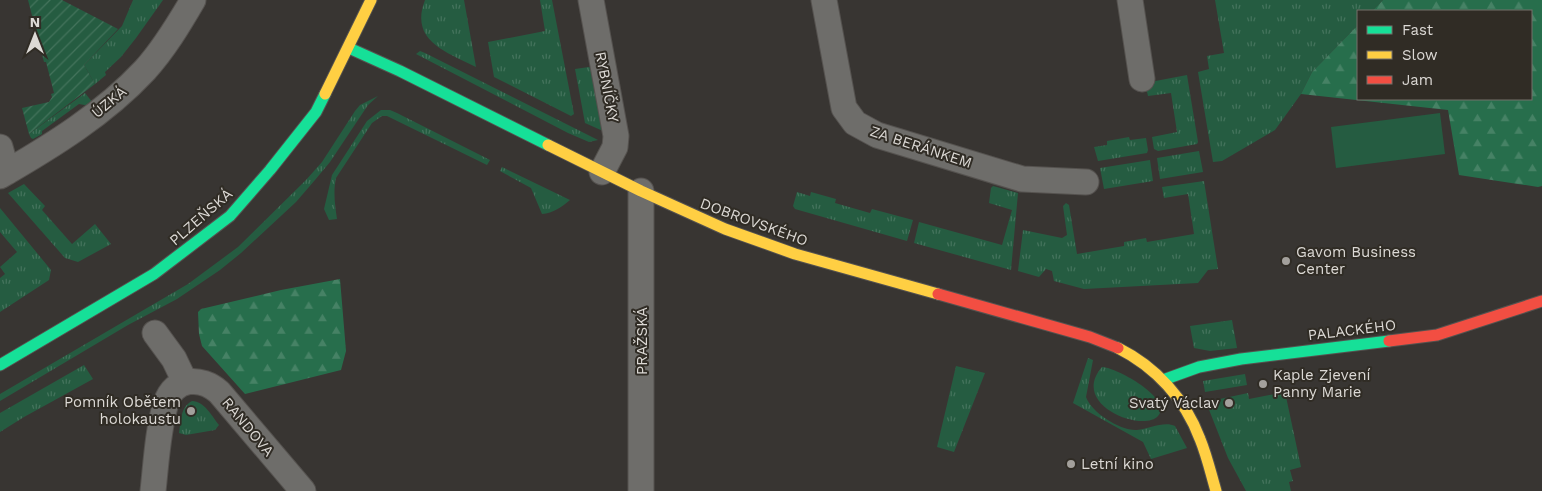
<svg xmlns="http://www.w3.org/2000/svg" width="1542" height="491" font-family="'Work Sans',sans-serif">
<defs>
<pattern id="grass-tufts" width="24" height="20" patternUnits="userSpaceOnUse" patternTransform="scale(1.25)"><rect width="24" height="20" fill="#255c41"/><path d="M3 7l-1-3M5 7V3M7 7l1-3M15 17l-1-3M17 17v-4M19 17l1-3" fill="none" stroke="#44735c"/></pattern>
<pattern id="forest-firs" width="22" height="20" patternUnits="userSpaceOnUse" patternTransform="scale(1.25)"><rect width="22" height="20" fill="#276e4c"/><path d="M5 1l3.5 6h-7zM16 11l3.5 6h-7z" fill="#468265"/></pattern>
<pattern id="garden-furrows" width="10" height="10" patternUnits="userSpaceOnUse" patternTransform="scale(1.25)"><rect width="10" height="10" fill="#255c41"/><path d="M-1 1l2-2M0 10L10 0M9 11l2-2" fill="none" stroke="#44735c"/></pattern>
</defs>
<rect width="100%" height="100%" fill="#383532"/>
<path fill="url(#grass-tufts)" d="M133,0H163L136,38L121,57L105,72L106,75L95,84L84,65L122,26Z
M425,0H464L476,67C447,52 409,41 425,0Z
M540,0H552L574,114L571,116L494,77L488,42L545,31Z
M1215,0H1383L1372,11H1358V25L1312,72L1301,94L1275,130L1222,161L1213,162L1198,72L1209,69L1207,56L1224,53Z
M420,51L425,53L598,140L589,142L568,133L416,54Z
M589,67L593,70L603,131L585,123L575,69Z
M1187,75L1198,142L1197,144L1158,151L1154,149L1152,137L1177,132L1171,93L1148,96L1145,83Z
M85,93L93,103L90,106L79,104L42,131V134L33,139L31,138L29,134Z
M378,96L368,105L330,162L315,180L296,202L241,253L220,270L177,299L128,325L0,401V394L188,284L238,247L306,180L322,162L355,111L360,105Z
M381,110H390L397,113L490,160L487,165L387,116H382L372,123L336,178C333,192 335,205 337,219L329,220L324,209L332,175L367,121Z
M1129,137L1130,140L1146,138L1148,150L1147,153L1098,161L1094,147L1107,145V141Z
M1199,151L1203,172L1160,179L1157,158Z
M1150,160L1153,181L1104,189L1100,168Z
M502,167L570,200C562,207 553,213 542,214L531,188L500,171Z
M1204,181L1218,269L1208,270L1198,283L1084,289L1054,281L1052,271L1046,269L1039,277L1018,271L1023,230L1062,238L1067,235L1063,206L1066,203L1069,205L1077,254L1124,246V242L1146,238L1147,242L1194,234L1188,194L1164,198L1162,187Z
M24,184L45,206L42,210L72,244L95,224L111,244L78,262L65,258L8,193Z
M993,186L1018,193L1011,270L914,243L919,222L1002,245L1012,210L989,203L991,188Z
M797,192L810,196L811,192L836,199L835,203L870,213L872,209L913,220L907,241L795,209L793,206Z
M0,208L51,270L49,280L0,312V278L5,274L0,267L17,252L0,232Z
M1232,320L1237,348L1210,351L1194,348L1190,326Z
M1088,358L1093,360L1086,397C1091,412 1120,431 1137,430C1149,429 1164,421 1175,426L1187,448L1151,459L1143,442L1073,403Z
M84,365L93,379L24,417L0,432V413Z
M956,366L985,373L954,452L937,447Z
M1102,367C1116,367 1174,399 1158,416C1143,433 1069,405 1102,367Z
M1245,374L1247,385L1205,392L1203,381Z
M1285,392L1301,467L1290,470L1293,481L1289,482L1291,491H1246L1228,458L1206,402L1248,393L1249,399Z
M192,401C204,401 212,416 219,425L215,430L186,435L179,433C181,422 180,407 192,401Z"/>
<path fill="url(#forest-firs)" d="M1383,0H1542V186L1538,187L1459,175L1448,110L1301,94L1312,72L1358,25V99H1531V11H1372Z
M340,279L346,351L341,370L245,394L202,346L199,334L198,312L201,309L281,290Z"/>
<path fill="#255c41" d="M1440,113L1445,154L1336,168L1331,127Z"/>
<path fill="url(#garden-furrows)" d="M28,0H62L118,29L84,65L95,84L29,134L22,108L49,102L52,97L51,94L54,93L46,62H44Z"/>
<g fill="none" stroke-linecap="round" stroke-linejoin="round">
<g stroke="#55524f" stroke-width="27">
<path id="street" d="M591,0L616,136L615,147L602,172
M824,0L844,108L855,123L877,135L1022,179L1086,182
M1130,0L1142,79
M0,147L7,172
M0,176C52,146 104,114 145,70C164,49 179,24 193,0
M641,191V491
M155,333L174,359L185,382
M153,491C156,464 158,428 166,403C174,377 201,376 219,392L303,491"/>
</g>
<g stroke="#55524f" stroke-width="13">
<path id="fast" d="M349,48L400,71L548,145
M0,365L154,274L230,216L270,170L316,112L325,94
M1163,380L1199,367L1241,359L1389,341"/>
</g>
<g stroke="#55524f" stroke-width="13">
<path id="slow" d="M325,94L371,0
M548,145L641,191L725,229L795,254L938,294
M1118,348C1156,367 1185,399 1200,439C1207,456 1211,474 1216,491"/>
</g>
<g stroke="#55524f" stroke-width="13">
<path id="jam" d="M938,294L1090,337L1118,348
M1389,341L1437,335L1542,301"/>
</g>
<use href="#street" stroke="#6e6d6a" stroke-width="25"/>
<use href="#fast" stroke="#16e098" stroke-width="11"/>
<use href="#slow" stroke="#ffcf43" stroke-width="11"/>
<use href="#jam" stroke="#f24e42" stroke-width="11"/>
</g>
<g fill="#a3a09c" stroke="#302c25" stroke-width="2">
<circle cx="1286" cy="261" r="5"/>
<circle cx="1263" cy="384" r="5"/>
<circle cx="1229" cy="403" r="5"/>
<circle cx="191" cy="411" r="5"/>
<circle cx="1071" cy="464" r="5"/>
</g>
<g text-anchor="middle" stroke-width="4" stroke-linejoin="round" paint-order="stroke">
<g font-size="15" fill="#dcd9d5" stroke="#302c25">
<text transform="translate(607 87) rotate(79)" y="5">RYBNÍČKY</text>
<text transform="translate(109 102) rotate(-40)" y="5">ÚZKÁ</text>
<text transform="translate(921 147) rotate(18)" y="5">ZA BERÁNKEM</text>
<text transform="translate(201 217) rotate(-41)" y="5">PLZEŇSKÁ</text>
<text transform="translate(754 222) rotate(20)" y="5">DOBROVSKÉHO</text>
<text transform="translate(1352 330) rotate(-7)" y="5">PALACKÉHO</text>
<text transform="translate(642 341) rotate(-90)" y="5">PRAŽSKÁ</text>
<text transform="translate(248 427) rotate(50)" y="5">RANDOVA</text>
</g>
<g font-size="15" fill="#dcd9d5" stroke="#302c25" text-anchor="start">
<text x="1296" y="257">Gavom Business<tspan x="1296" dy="17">Center</tspan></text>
<text x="1273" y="380">Kaple Zjevení<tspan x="1273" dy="17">Panny Marie</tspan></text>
<text x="181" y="407" text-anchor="end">Pomník Obětem<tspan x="181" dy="17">holokaustu</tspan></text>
<text x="1219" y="408" text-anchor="end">Svatý Václav</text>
<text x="1081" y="469">Letní kino</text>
</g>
</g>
<rect x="1357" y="10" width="175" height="90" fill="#302c25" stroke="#75716b"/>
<rect x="1367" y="26" width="25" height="8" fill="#16e098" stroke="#75716b"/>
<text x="1402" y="35" font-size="15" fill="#dcd9d5">Fast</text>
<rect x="1367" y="51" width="25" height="8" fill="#ffcf43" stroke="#75716b"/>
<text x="1402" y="60" font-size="15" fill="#dcd9d5">Slow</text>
<rect x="1367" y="76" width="25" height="8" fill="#f24e42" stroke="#75716b"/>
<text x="1402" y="85" font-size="15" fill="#dcd9d5">Jam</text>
<g transform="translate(35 35)" stroke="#302c25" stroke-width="4" paint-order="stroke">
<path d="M0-4L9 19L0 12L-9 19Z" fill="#dcd9d5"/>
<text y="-8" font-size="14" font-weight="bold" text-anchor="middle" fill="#dcd9d5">N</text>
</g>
</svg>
